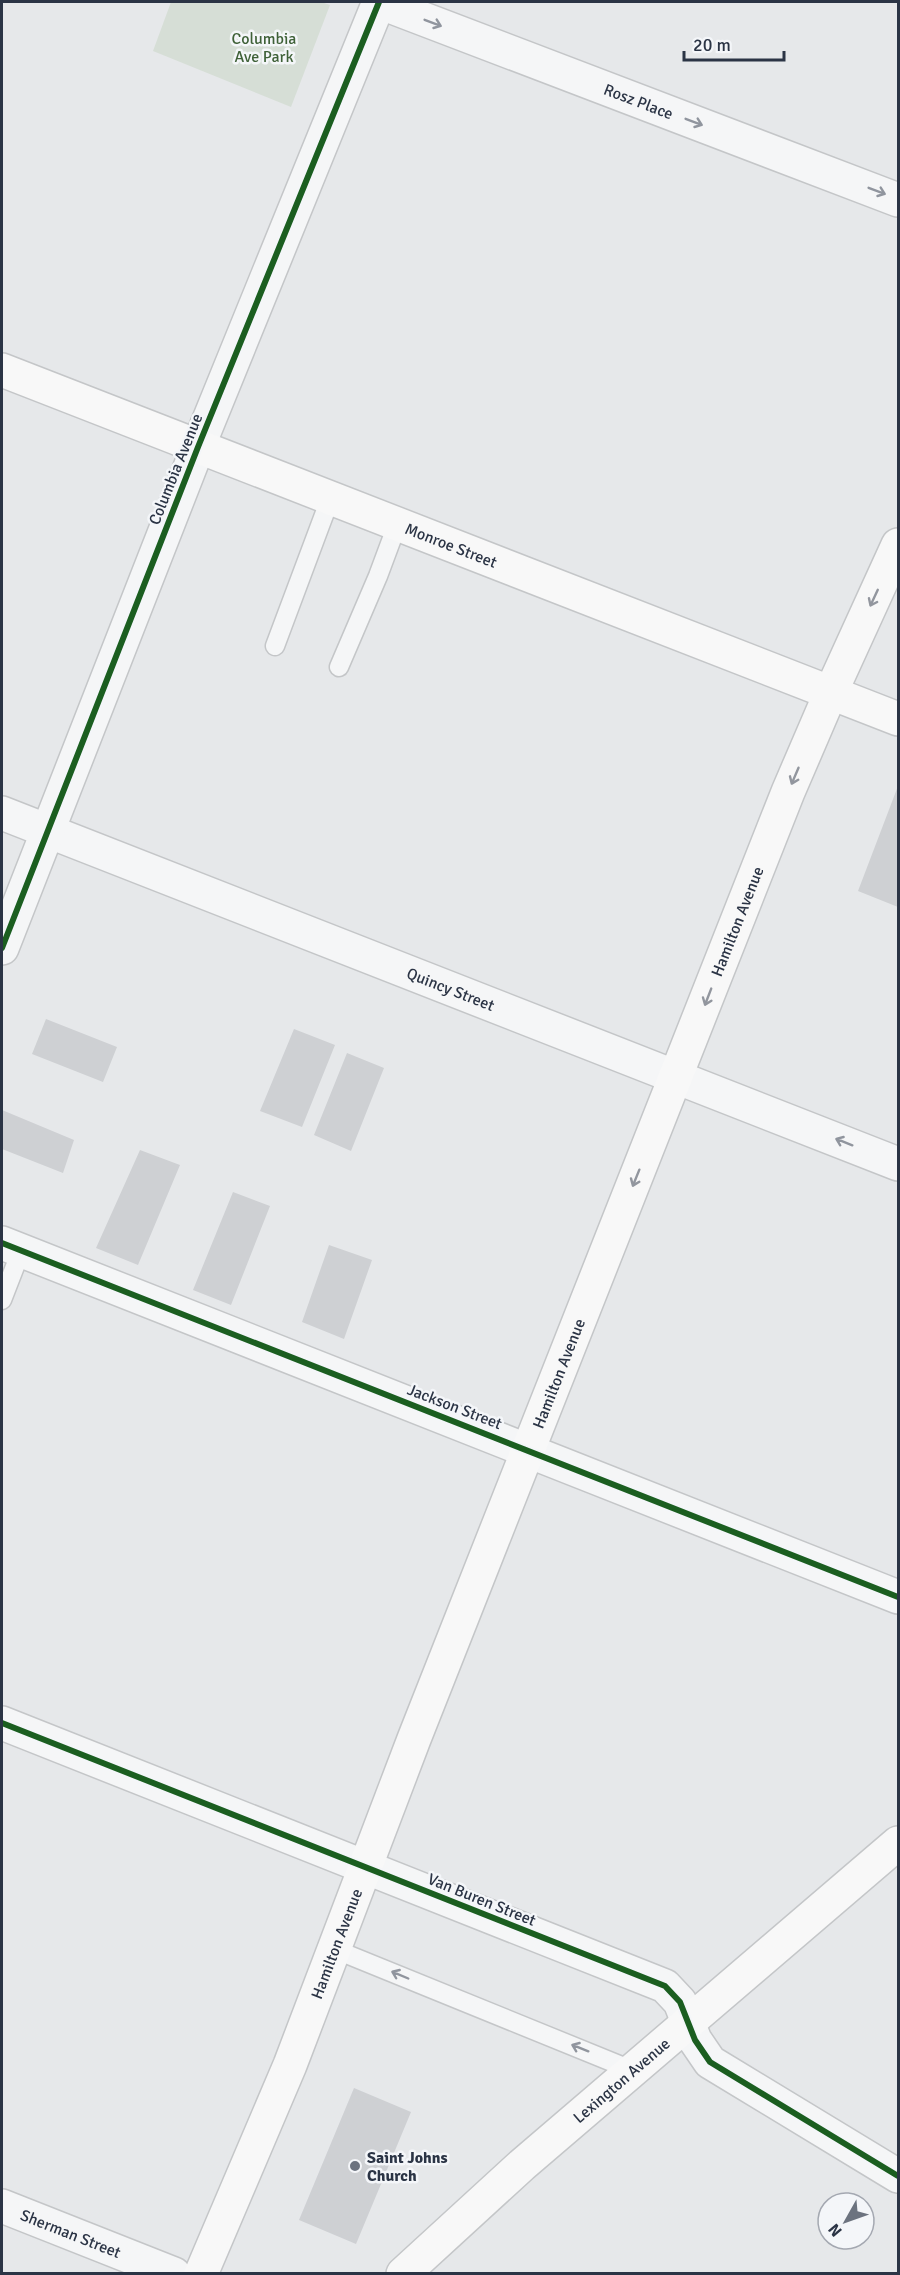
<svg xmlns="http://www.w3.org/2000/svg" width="900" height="2275" font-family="Signika,sans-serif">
<rect width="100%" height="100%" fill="#e6e8ea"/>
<path fill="#d6ded6" d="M171,2H321L330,5L291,107L153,51Z"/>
<path fill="#ced0d3" d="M898,786V907L858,891Z
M46,1019L117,1047L103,1082L32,1054Z
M294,1029L335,1045L302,1127L260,1111Z
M347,1053L384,1068L351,1151L314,1135Z
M2,1110L74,1140L63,1173L2,1149Z
M140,1150L180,1165L138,1265L96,1248Z
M233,1192L270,1206L231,1305L193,1290Z
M329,1245L372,1260L344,1339L302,1322Z
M354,2088L411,2112L356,2244L299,2220Z"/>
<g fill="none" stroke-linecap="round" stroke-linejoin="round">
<g stroke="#c4c6c8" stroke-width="21">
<path id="lane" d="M275,646L330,499
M339,667L378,576L397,525
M2,1300L21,1251
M334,1949L634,2071"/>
</g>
<g stroke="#c4c6c8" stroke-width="36">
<g id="street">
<path id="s1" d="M379,2L898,200"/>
<path id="s2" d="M2,813L898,1164"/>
<path d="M2,948L198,447L379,2"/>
<path d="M2,1243L898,1597"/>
<path d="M2,1723L665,1986L680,2002L695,2040L710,2062L898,2176"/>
<path id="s3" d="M2,2206L174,2274"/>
</g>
</g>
<g stroke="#c4c6c8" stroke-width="36">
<g id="secondary">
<path id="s4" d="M2,370L898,719"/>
<path id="s5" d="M201,2274L290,2065L414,1739L788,792L831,692L898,545"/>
<path id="s6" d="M403,2274L522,2165L898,1843"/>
</g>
</g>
<use href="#lane" stroke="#f5f6f7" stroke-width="18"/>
<use href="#street" stroke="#f5f6f7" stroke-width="33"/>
<use href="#secondary" stroke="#f8f8f8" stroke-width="33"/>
<g stroke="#f4f6f9" stroke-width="10">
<path id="cycleway" d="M2,948L198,447L379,2
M2,1243L898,1597
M2,1723L665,1986L680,2002L695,2040L710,2062L898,2176"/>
</g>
<use href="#cycleway" stroke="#1b5e20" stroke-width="6"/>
</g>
<defs><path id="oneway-shaft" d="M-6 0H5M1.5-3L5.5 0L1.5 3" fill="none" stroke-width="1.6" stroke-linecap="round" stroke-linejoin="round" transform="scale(1.5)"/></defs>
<g stroke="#90959e">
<use href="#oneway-shaft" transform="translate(433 23) rotate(21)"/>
<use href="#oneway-shaft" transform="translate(694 122) rotate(21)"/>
<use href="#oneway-shaft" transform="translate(877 191) rotate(21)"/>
<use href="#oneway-shaft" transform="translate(844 1142) rotate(-158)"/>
<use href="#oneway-shaft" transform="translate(400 1975) rotate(-157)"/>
<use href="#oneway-shaft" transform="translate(580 2048) rotate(-158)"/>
</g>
<g stroke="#92969e">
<use href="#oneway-shaft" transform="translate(874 598) rotate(115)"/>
<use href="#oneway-shaft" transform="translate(795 776) rotate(113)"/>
<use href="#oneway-shaft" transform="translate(708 997) rotate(111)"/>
<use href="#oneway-shaft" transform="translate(636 1178) rotate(112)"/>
</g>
<circle fill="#6c737f" stroke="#f4f6f9" stroke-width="2" cx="355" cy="2166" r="6"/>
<g text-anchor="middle" stroke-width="5" stroke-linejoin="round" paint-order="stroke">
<g font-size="16" fill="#3f6138" stroke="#f4f6f9">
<text x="264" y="44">Columbia<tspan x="264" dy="18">Ave Park</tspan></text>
</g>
<g font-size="16" fill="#2b3445" stroke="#f4f6f9">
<text dy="6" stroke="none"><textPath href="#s1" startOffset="278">Rosz Place</textPath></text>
<text transform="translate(175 469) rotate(-68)" y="6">Columbia Avenue</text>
<text dy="6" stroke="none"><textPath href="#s4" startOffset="482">Monroe Street</textPath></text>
<text dy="6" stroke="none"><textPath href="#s5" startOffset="1455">Hamilton Avenue</textPath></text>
<text dy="6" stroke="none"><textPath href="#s2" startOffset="482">Quincy Street</textPath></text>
<text dy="6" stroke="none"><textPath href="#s5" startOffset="969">Hamilton Avenue</textPath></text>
<text transform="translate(455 1406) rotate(21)" y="6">Jackson Street</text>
<text transform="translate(482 1899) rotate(22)" y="6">Van Buren Street</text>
<text dy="6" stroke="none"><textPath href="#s5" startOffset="357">Hamilton Avenue</textPath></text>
<text dy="6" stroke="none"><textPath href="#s6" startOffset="292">Lexington Avenue</textPath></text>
<text dy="6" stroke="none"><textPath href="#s3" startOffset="74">Sherman Street</textPath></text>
</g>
<g font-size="16" font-weight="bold" fill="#2b3445" stroke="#f4f6f9" text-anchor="start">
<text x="367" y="2163">Saint Johns<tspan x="367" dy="18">Church</tspan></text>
</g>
</g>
<rect width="900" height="2275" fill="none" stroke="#2b3445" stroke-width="6"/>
<g transform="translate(846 2221) rotate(230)"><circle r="28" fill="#f4f6f9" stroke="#a4a8b1" stroke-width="1.5"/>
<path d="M0-4.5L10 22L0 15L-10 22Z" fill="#6c737f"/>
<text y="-9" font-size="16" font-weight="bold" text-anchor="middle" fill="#2b3445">N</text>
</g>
<path d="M684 51v9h100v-9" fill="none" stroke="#2b3445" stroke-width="3"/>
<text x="693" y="51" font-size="18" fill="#2b3445" stroke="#f4f6f9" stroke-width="4.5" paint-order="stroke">20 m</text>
</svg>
